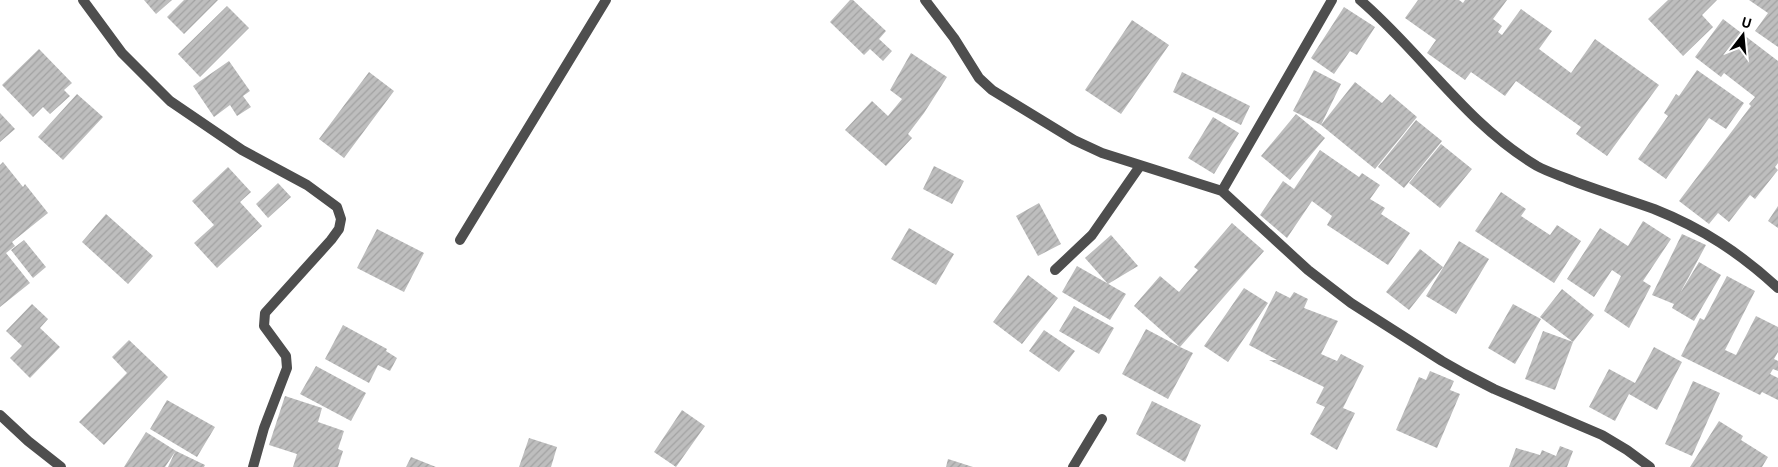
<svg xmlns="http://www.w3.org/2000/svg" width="1778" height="467" font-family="Ubuntu,sans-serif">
<defs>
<pattern id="building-hatch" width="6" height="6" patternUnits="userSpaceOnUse" patternTransform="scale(1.25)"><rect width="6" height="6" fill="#bebebe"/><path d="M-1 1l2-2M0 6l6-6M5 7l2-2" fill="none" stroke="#a2a2a2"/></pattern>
</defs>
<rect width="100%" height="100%" fill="#fff"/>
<path fill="url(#building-hatch)" d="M144,0H172L156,14Z
M184,0H218L184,34L167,17Z
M850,0H853L886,31L879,39L892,51L883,61L870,49L864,55L830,22Z
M1418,0H1459L1463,3L1465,0H1507L1493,19L1502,26L1498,32L1502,35L1521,9L1552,31L1539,49L1571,73L1595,39L1659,85L1607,156L1576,134L1581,127L1516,81L1505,96L1471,72L1465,80L1427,53L1436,40L1405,18Z
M1668,0H1717L1702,15L1713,27L1683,56L1648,19Z
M1749,0H1778V47L1755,31L1768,13Z
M227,6L249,28L200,77L178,54Z
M1344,7L1375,27L1357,55L1350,51L1334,74L1311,58Z
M1723,19L1778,61V163L1775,167L1778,170L1755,199L1750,195L1729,222L1718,213L1709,224L1679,201L1751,106L1749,104L1755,97L1724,73L1721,77L1695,57Z
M1132,20L1169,45L1121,114L1085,90Z
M39,49L72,83L64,90L70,96L50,114L43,107L33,117L2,85Z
M911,53L947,77L924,113L908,134L912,138L886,166L845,130L872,101L888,116L902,99L890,90Z
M229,61L250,91L243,96L251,107L237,116L230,105L214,117L193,86Z
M1314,70L1341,84L1321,125L1355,82L1382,103L1390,94L1417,117L1375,169L1321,125L1293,111Z
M1697,70L1744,103L1726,129L1709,118L1666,179L1638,159L1668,116L1664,113L1676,94L1679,96Z
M369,72L394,91L344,158L319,139Z
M1182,72L1250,106L1241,125L1173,92Z
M77,94L103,117L63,160L38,137Z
M0,113L15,129L0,142Z
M1296,114L1325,138L1290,180L1261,156Z
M1213,117L1239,133L1214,174L1188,158Z
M1416,120L1442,141L1404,188L1378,167Z
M1441,144L1472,169L1440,208L1409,183Z
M1320,150L1359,177L1362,173L1380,185L1370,199L1385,208L1381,214L1410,233L1388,265L1327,225L1332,216L1312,201L1287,238L1260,215L1283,181L1294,189Z
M3,162L23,187L25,184L48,213L12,242L15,246L6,253L30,283L0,307V165Z
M934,166L964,181L952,204L923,189Z
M228,167L251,192L240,202L262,226L217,268L194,243L214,225L192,201Z
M278,183L291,197L268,218L256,204Z
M1501,192L1526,209L1521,216L1550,235L1557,225L1581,241L1554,283L1475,231Z
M1039,203L1061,244L1038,256L1016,216Z
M1778,206V228L1768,221Z
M106,214L153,256L128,284L82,242Z
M1643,221L1671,239L1643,281L1651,286L1629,328L1604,311L1621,276L1612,270L1594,297L1567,279L1600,228L1628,246Z
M1232,223L1264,251L1180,347L1193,353L1168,399L1122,374L1146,329L1180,347L1134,306L1160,276L1179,292L1198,270L1194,267Z
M909,228L954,254L936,285L891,259Z
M377,229L424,253L404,292L357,268Z
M1682,234L1706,245L1679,295L1699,262L1721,275L1694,321L1672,308L1674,304L1652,295Z
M1111,235L1138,266L1108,284L1085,258Z
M24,240L46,267L33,278L11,250Z
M1459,241L1489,259L1456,314L1426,296Z
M1420,249L1443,267L1409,310L1386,292Z
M1077,266L1126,294L1110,320L1062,292Z
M1028,275L1058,298L1022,344L993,322Z
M1727,276L1755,291L1725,350L1736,355L1756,316L1778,327V352L1774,359L1778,361V371L1773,369L1770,374L1778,378V400L1762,392L1760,395L1681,356L1700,318L1704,320Z
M1244,288L1268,303L1228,362L1204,346Z
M1562,289L1594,315L1573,342L1540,317Z
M1276,291L1290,298L1294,292L1308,299L1304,308L1338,321L1321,354L1337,361L1341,354L1364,366L1343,408L1355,413L1337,450L1310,434L1325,407L1316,403L1324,387L1269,360H1277L1249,345Z
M32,304L48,319L40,328L60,347L30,378L10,358L22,346L6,331Z
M1513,304L1541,319L1515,364L1488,348Z
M1074,306L1114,328L1099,354L1059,331Z
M343,325L387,349L386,351L397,358L390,371L378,365L369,383L325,359Z
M1044,330L1075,351L1059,372L1029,351Z
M1543,331L1573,342L1555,390L1525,379Z
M129,340L168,377L104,445L79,422L127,373L112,357Z
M1654,347L1682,362L1657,410L1629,394L1615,421L1589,407L1609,369L1635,383Z
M316,366L366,393L351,421L300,394Z
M1430,371L1454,381L1450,390L1460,394L1437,448L1396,430L1419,377L1426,380Z
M1693,381L1720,393L1692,456L1665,444Z
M285,396L322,408L318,422L344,431L338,449L343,451L338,467H293L297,454L269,445Z
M167,400L215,427L197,457L150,429Z
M1152,401L1201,425L1185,462L1136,434Z
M682,410L705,426L676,467L654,452Z
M1719,421L1743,436L1741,440L1768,457L1762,467H1690Z
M146,432L176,451L205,465L204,467H168L175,452L165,467H124Z
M529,438L557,447L551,467H519Z
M1560,446L1573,451L1567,467H1509L1516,448L1540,455L1542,450L1556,456Z
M411,457L436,467H406Z
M948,459L973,467H946Z"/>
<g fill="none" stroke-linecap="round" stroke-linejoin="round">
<path stroke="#4e4e4e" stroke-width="10" d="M83,0L122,53L170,101L242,150L307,185L337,207L341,219L339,229L331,240L265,313L264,326L286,356L287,368L264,428L253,467
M925,0L954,38L979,78L992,90L1074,140L1102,153L1222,191L1308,270L1351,303L1442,361L1465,374L1494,389L1602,435L1627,450L1650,467
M1360,0C1421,52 1466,124 1537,166C1546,171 1558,175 1568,179C1596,190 1626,199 1654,209C1702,228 1740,253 1778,288
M1222,191L1332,0
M460,240L606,0
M1055,270L1092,235L1140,166
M0,415L28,441L61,467
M1073,467L1102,419"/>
</g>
<g transform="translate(1743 35) rotate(16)" stroke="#ffffff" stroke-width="4" paint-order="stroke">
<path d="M0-4L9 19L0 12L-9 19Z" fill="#000000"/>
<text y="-8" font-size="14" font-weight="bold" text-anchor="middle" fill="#000000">U</text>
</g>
</svg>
